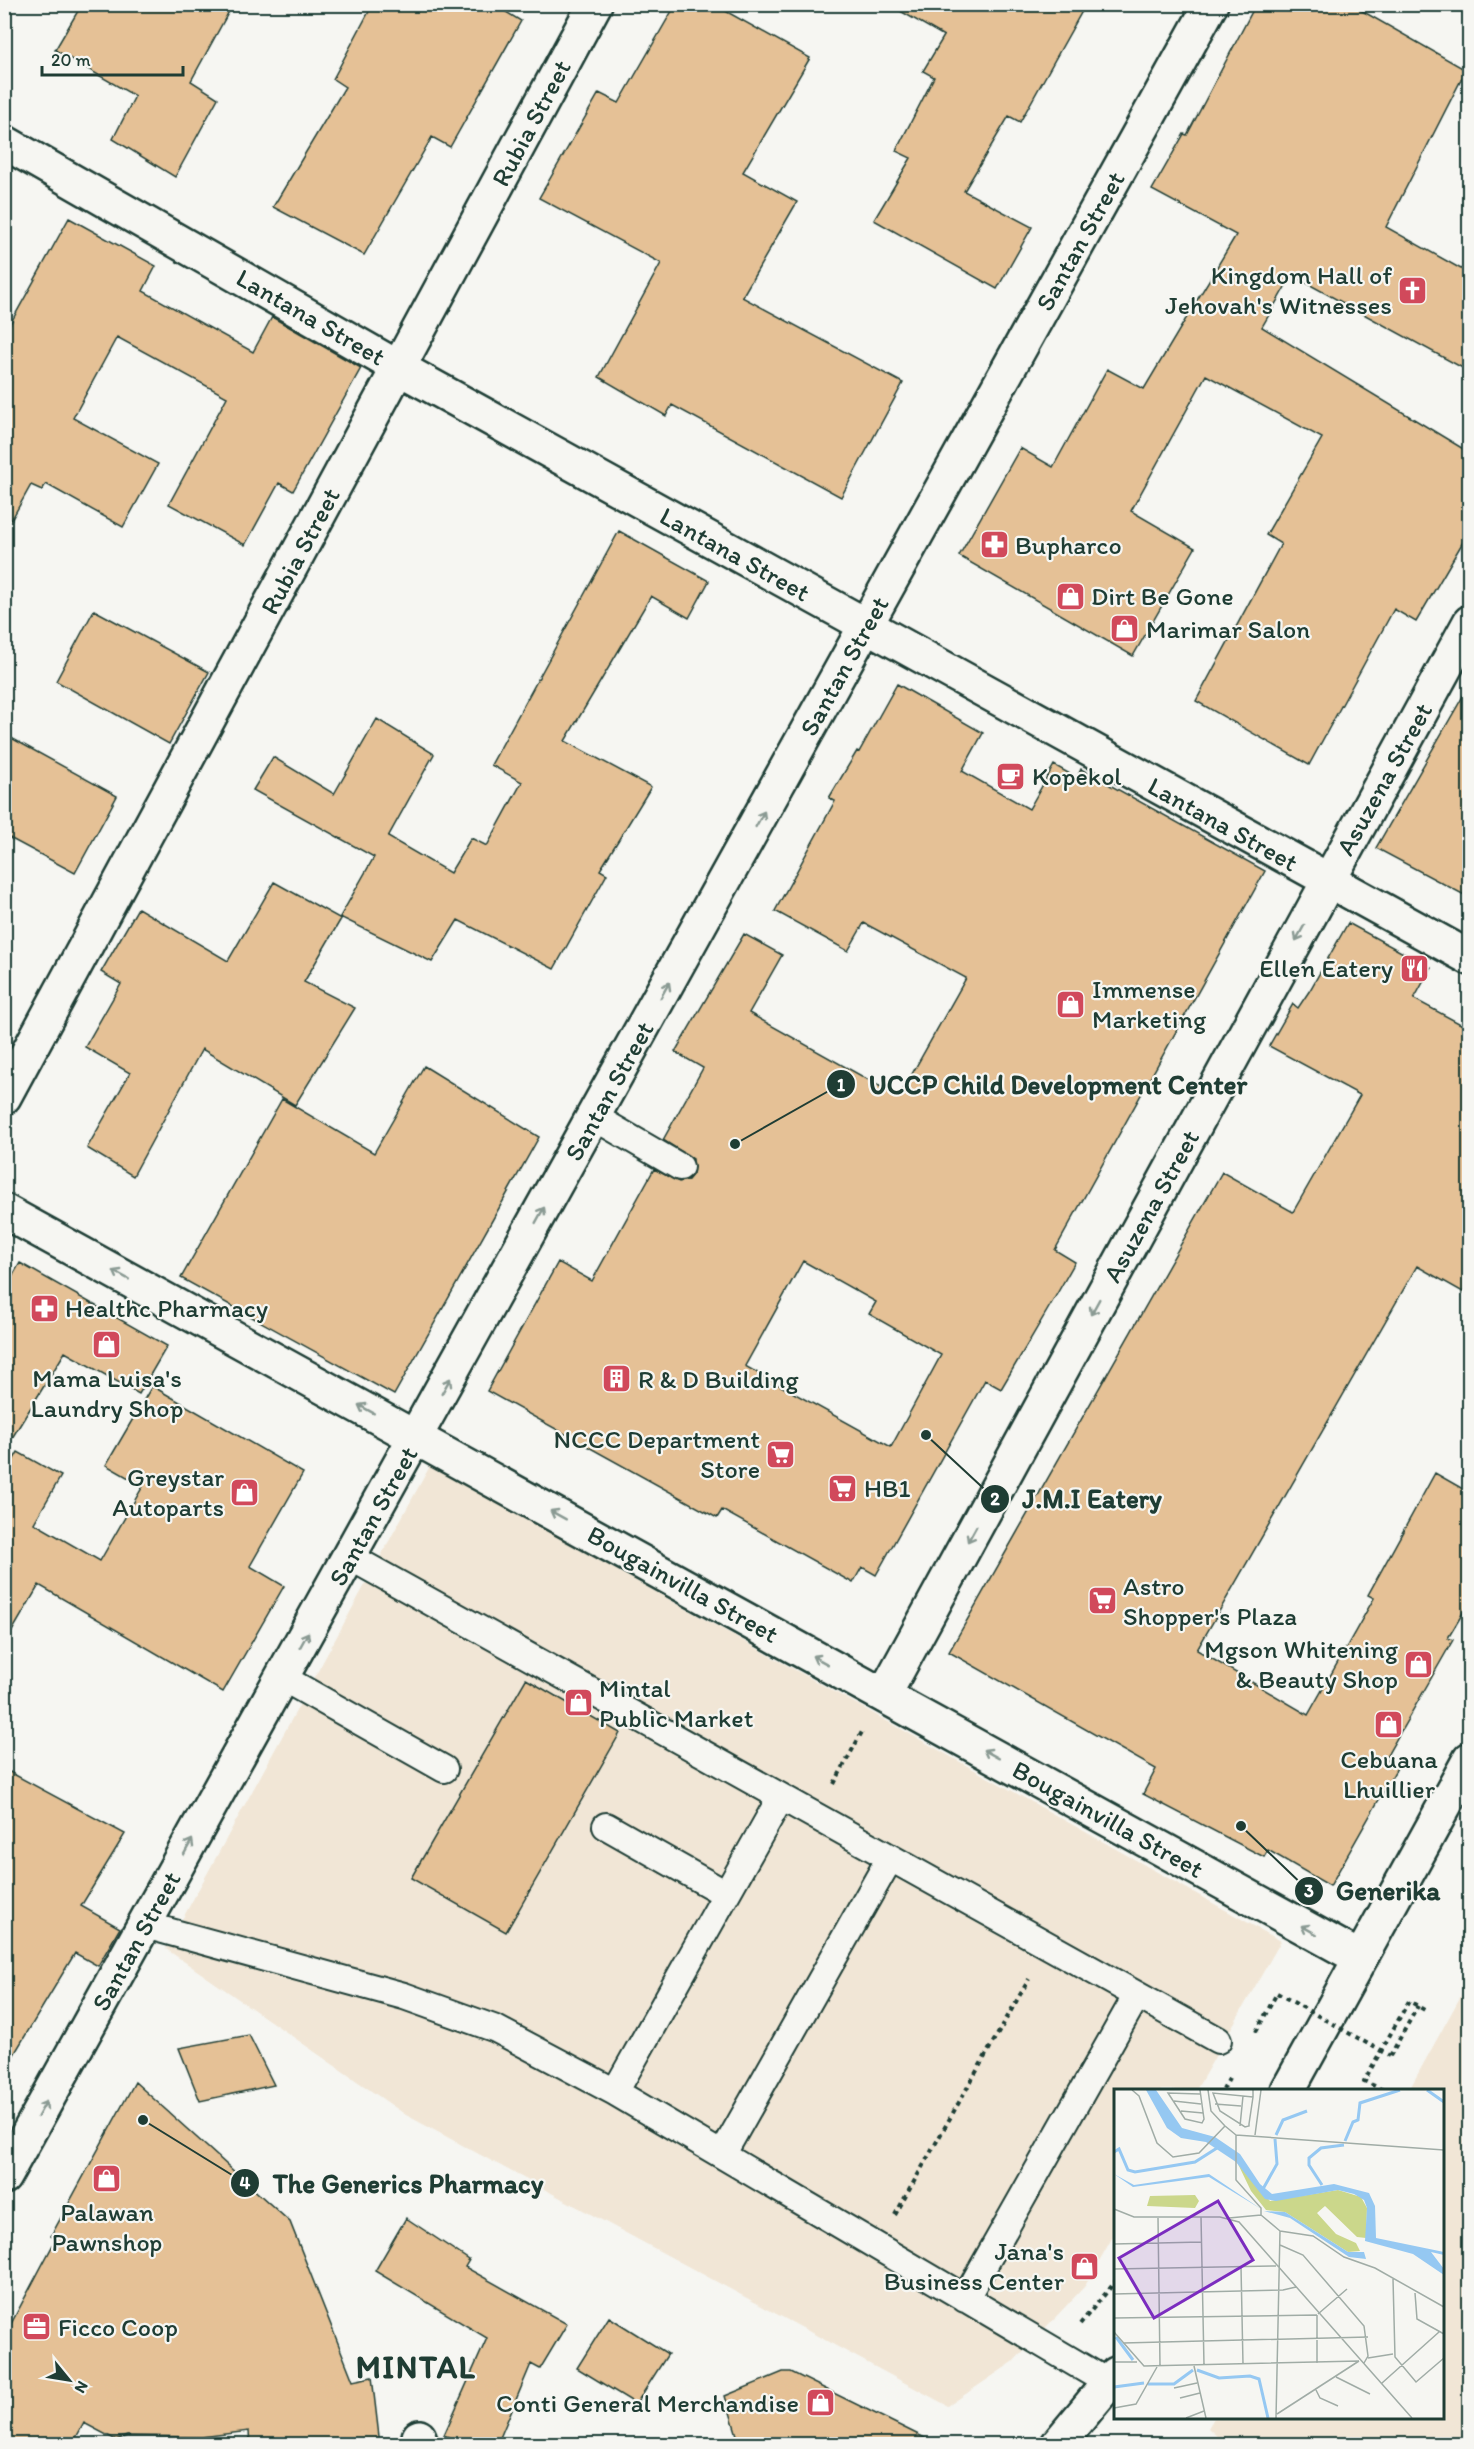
<svg xmlns="http://www.w3.org/2000/svg" width="1474" height="2449" viewBox="0 0 1474 2449" font-family="Itim,sans-serif">
  <style>
    .built { fill: #f1e6d6 }
    .building { fill: #e5c196; stroke: #1f3d34; stroke-width: 1.5; fill-rule: evenodd }
    .lines { fill: none; stroke-linecap: round; stroke-linejoin: round }
    .service-casing { stroke: #1f3d34; stroke-width: 30 }
    .minor-casing { stroke: #1f3d34; stroke-width: 38 }
    .trunk-casing { stroke: #1f3d34; stroke-width: 38 }
    .path { stroke: #1f3d34; stroke-width: 4; stroke-dasharray: 4.5 4.5; stroke-linecap: butt }
    .service { stroke: #f6f6f2; stroke-width: 26 }
    .minor { stroke: #f6f6f2; stroke-width: 33 }
    .trunk { stroke: #f6f6f2; stroke-width: 33 }
    .path-bridge { stroke: #1f3d34; stroke-width: 4; stroke-dasharray: 4.5 4.5; stroke-linecap: butt }
    .oneway { stroke: #8a9a93 }
    .labels { text-anchor: middle; stroke-width: 4.5; stroke-linejoin: round; paint-order: stroke }
    .street-label { font-size: 26px; fill: #1f3d34; stroke: #f6f6f2 }
    .poi-label { font-size: 26px; fill: #1f3d34; stroke: #f6f6f2; text-anchor: start }
    .district-label { font-size: 32px; font-weight: bold; letter-spacing: 1.5px; fill: #1f3d34; stroke: #f6f6f2 }
    .inset-river { fill: none; stroke: #95c8f2; stroke-width: 3 }
    .inset-road { fill: none; stroke: #a0aca6; stroke-width: 1.5 }
    .view { fill: #7b2cbf; fill-opacity: 0.15; stroke: #7b2cbf; stroke-width: 3 }
    .inset-edge { fill: none; stroke: #1f3d34; stroke-width: 3 }
    .leader { fill: none; stroke: #1f3d34; stroke-width: 2 }
    .callout-dot { fill: #1f3d34; stroke: #f6f6f2; stroke-width: 2 }
    .mark-label { font-size: 18px; text-anchor: middle; font-weight: bold; fill: #fff }
    .callout-label { font-size: 27px; text-anchor: middle; font-weight: bold; fill: #1f3d34; stroke: #f6f6f2; stroke-width: 4.5; stroke-linejoin: round; paint-order: stroke }
  </style>
  <rect width="100%" height="100%" fill="#f6f6f2"/>
  <filter id="ink" filterUnits="userSpaceOnUse"><feTurbulence type="fractalNoise" baseFrequency=".0167" numOctaves="2"/><feDisplacementMap in="SourceGraphic" scale="12" xChannelSelector="R" yChannelSelector="G"/><feConvolveMatrix kernelMatrix="1 2 1 2 8 2 1 2 1" color-interpolation-filters="sRGB"/></filter>
  <g filter="url(#ink)">
    <path class="built" d="M430,1466L1281,1941L1196,2090H1116L1115,2233L1085,2286L1013,2362L948,2406L406,2115L166,1949Z
      M1469,1981V2444H1225L1208,2428L1214,2418H1442V2090H1409Z"/>
    <path class="building" d="M82,4H233L191,81L218,98L175,177L113,139L135,96L55,50Z
      M373,4H493L521,21L450,147L432,137L364,255L273,207L345,87L333,79Z
      M676,4H713L810,58L743,172L797,202L742,297L903,383L841,497L672,405L666,416L599,377L661,263L539,198L599,93L619,103Z
      M888,4H1086L1020,122L1009,116L964,191L1032,227L997,289L874,220L911,158L896,151L934,77L923,71L944,36Z
      M1256,4H1350L1466,70L1386,227L1470,274V372L1292,275L1262,327L1470,453V530L1416,622L1394,609L1309,765L1196,701L1281,544L1266,535L1322,438L1206,375L1131,511L1195,548L1133,656L959,556L1020,448L1053,467L1107,369L1144,389L1236,235L1152,190L1184,134L1187,135Z
      M69,218L156,266L143,291L253,352L272,317L361,368L293,491L279,483L245,545L169,504L227,397L117,337L73,418L158,464L123,527L46,484L42,490L31,485L4,533V335Z
      M619,531L709,581L689,618L651,596L565,741L651,787L600,870L607,874L554,969L458,920L432,962L340,917L374,857L253,790L273,757L334,794L377,719L434,754L388,837L450,873L471,838L487,846L522,782L491,765Z
      M94,610L209,672L169,744L56,681Z
      M897,684L983,733L962,771L1029,809L1054,765L1077,778L1081,769L1265,871L1055,1250L1075,1262L1054,1299L1001,1389L985,1380L876,1575L862,1567L853,1583L722,1510L717,1518L487,1391L558,1262L592,1281L654,1169L679,1182L688,1180L693,1174V1159L663,1140L703,1068L675,1052L744,934L782,955L749,1013L899,1097L966,978L864,923L848,951L775,911L835,801L829,798L857,751L859,752ZM803,1261L876,1302L869,1314L941,1355L891,1447L745,1366Z
      M1470,684V898L1376,848Z
      M4,734L117,796L75,873L4,835Z
      M274,882L341,919L304,982L355,1008L295,1105L202,1049L133,1176L87,1148L130,1073L85,1047L121,984L101,972L138,908L228,961Z
      M1348,923L1431,968L1414,999L1470,1029V1296L1417,1266L1197,1650L1308,1715L1374,1598L1368,1595L1435,1473L1470,1493V1601L1448,1638L1453,1640L1385,1759L1398,1766L1330,1886L1268,1850L1264,1857L1143,1794L1156,1769L949,1652L1222,1172L1293,1212L1360,1095L1269,1046L1293,1004L1298,1008L1310,990Z
      M424,1066L539,1137L394,1395L181,1278L282,1099L374,1153Z
      M20,1263L167,1346L139,1394L65,1352L4,1451V1291Z
      M152,1386L303,1473L250,1566L284,1586L223,1692L39,1585L4,1645V1476L18,1452L61,1476L34,1523L100,1561L143,1486L106,1465Z
      M526,1679L620,1733L506,1932L411,1878Z
      M4,1769L125,1834L81,1906L120,1928L98,1966L75,1953L4,2071Z
      M249,2035L274,2085L200,2101L179,2048Z
      M135,2082L290,2222L353,2381L372,2377L380,2445H250L249,2431L201,2437L127,2436L116,2440L84,2423L72,2445H4V2337L56,2239L51,2236Z
      M406,2218L469,2260L465,2267L567,2324L540,2369L531,2364L497,2445H465L444,2435L487,2338L375,2271Z
      M609,2317L668,2354L636,2404L577,2368Z
      M783,2372H791L939,2445H740L725,2396Z"/>
    <g class="lines">
      <defs>
        <path id="service" d="M594,1117L680,1167
          M350,1557L1218,2040
          M283,1678L444,1769
          M606,1826L726,1894
          M145,1925L404,1996L496,2029L615,2092L1109,2383
          M615,2092L781,1797
          M722,2155L890,1858
          M965,2299L1137,1995"/>
        <path id="minor" d="M4,142L399,368L1470,958
          M4,1097L595,4
          M4,1211L1360,1958
          M884,1695L1470,622
          M4,2177L1211,4
          M419,2437L421,2444"/>
        <path id="trunk" d="M1288,2090L1470,1759
          M1058,2444L1116,2374"/>
      </defs>
      <use href="#service" class="service-casing"/>
      <use href="#minor" class="minor-casing"/>
      <use href="#trunk" class="trunk-casing"/>
      <path class="path" d="M834,1784L863,1730
        M1256,2032L1277,1993
        M1390,2056L1418,2006
        M1223,2090L1231,2075
        M1383,2090L1364,2081L1409,2001L1428,2012
        M895,2215L1029,1979
        M1080,2324L1116,2281"/>
      <use href="#service" class="service"/>
      <use href="#minor" class="minor"/>
      <use href="#trunk" class="trunk"/>
      <path class="path-bridge" d="M1277,1993L1390,2056"/>
    </g>
    <defs><path id="oneway-shaft" d="M-6 0H5M1.5-3L5.5 0L1.5 3" fill="none" stroke-width="1.6" stroke-linecap="round" stroke-linejoin="round" transform="scale(1.5)"/></defs>
    <g class="oneway">
      <use href="#oneway-shaft" transform="translate(760 819) rotate(-61)"/>
      <use href="#oneway-shaft" transform="translate(1300 933) rotate(119)"/>
      <use href="#oneway-shaft" transform="translate(665 990) rotate(-61)"/>
      <use href="#oneway-shaft" transform="translate(540 1215) rotate(-61)"/>
      <use href="#oneway-shaft" transform="translate(121 1275) rotate(-151)"/>
      <use href="#oneway-shaft" transform="translate(1095 1307) rotate(119)"/>
      <use href="#oneway-shaft" transform="translate(446 1386) rotate(-61)"/>
      <use href="#oneway-shaft" transform="translate(366 1409) rotate(-151)"/>
      <use href="#oneway-shaft" transform="translate(558 1515) rotate(-151)"/>
      <use href="#oneway-shaft" transform="translate(972 1534) rotate(119)"/>
      <use href="#oneway-shaft" transform="translate(304 1640) rotate(-61)"/>
      <use href="#oneway-shaft" transform="translate(820 1660) rotate(-151)"/>
      <use href="#oneway-shaft" transform="translate(991 1754) rotate(-151)"/>
      <use href="#oneway-shaft" transform="translate(188 1847) rotate(-61)"/>
      <use href="#oneway-shaft" transform="translate(1309 1930) rotate(-151)"/>
      <use href="#oneway-shaft" transform="translate(42 2109) rotate(-61)"/>
    </g>
  </g>
  <defs>
    <symbol id="church-square" viewBox="-11 -11 22 22"><rect x="-9" y="-9" width="18" height="18" rx="4" fill="#d1495b" stroke="#f6f6f2"/><path d="M-1.2-6h2.4v3.5h3.3v2.4h-3.3V6h-2.4V-.1h-3.3v-2.4h3.3Z" fill="#fff"/></symbol>
    <symbol id="pharmacy-square" viewBox="-11 -11 22 22"><rect x="-9" y="-9" width="18" height="18" rx="4" fill="#d1495b" stroke="#f6f6f2"/><path d="M-2-6h4v4h4v4h-4v4h-4v-4h-4v-4h4Z" fill="#fff"/></symbol>
    <symbol id="shop-square" viewBox="-11 -11 22 22"><rect x="-9" y="-9" width="18" height="18" rx="4" fill="#d1495b" stroke="#f6f6f2"/><path d="M-5-2.5h2.3a2.7 3.5 0 0 1 5.4 0H5L5.5 6h-11ZM-1.5-2.5h3a1.5 2.3 0 0 0-3 0Z" fill="#fff"/></symbol>
    <symbol id="cafe-square" viewBox="-11 -11 22 22"><rect x="-9" y="-9" width="18" height="18" rx="4" fill="#d1495b" stroke="#f6f6f2"/><path d="M-5.5-4.5H6V0H3Q3 3.5 0 3.5H-2.5Q-5.5 3.5-5.5 0ZM3-3.2v2h1.7v-2ZM-6 4.5H4V6H-6Z" fill="#fff"/></symbol>
    <symbol id="restaurant-square" viewBox="-11 -11 22 22"><rect x="-9" y="-9" width="18" height="18" rx="4" fill="#d1495b" stroke="#f6f6f2"/><path d="M-5-6h1v4h1v-4h1v4h1v-4h1v5L-1.5 .5V6h-2V.5L-5-1ZM5-6V6H3V1.5H1.5Q1.5-4 5-6Z" fill="#fff"/></symbol>
    <symbol id="building-square" viewBox="-11 -11 22 22"><rect x="-9" y="-9" width="18" height="18" rx="4" fill="#d1495b" stroke="#f6f6f2"/><path d="M-4-6H4V6H1V3H-1V6H-4ZM-2.5-4.3h1.7v1.8h-1.7ZM.8-4.3h1.7v1.8H.8ZM-2.5-1h1.7V.8h-1.7ZM.8-1h1.7V.8H.8Z" fill="#fff"/></symbol>
    <symbol id="supermarket-square" viewBox="-11 -11 22 22"><rect x="-9" y="-9" width="18" height="18" rx="4" fill="#d1495b" stroke="#f6f6f2"/><path d="M-6-5.5h2.5l.6 2H6L4.5 2H-2.5L-4.4-4H-6ZM-1.5 3.2a1.3 1.3 0 1 0 .1 0ZM3 3.2a1.3 1.3 0 1 0 .1 0Z" fill="#fff"/></symbol>
    <symbol id="office-square" viewBox="-11 -11 22 22"><rect x="-9" y="-9" width="18" height="18" rx="4" fill="#d1495b" stroke="#f6f6f2"/><path d="M-6-3h4V-5.5h4V-3h4V5H-6ZM-1-4.5V-3h2v-1.5ZM-6 0V1H6V0Z" fill="#fff"/></symbol>
  </defs>
  <g fill-rule="evenodd">
    <use href="#church-square" x="1396" y="274" width="33" height="33"/>
    <use href="#pharmacy-square" x="978" y="528" width="33" height="33"/>
    <use href="#shop-square" x="1054" y="580" width="33" height="33"/>
    <use href="#shop-square" x="1108" y="612" width="33" height="33"/>
    <use href="#cafe-square" x="994" y="760" width="33" height="33"/>
    <use href="#restaurant-square" x="1398" y="952" width="33" height="33"/>
    <use href="#shop-square" x="1054" y="988" width="33" height="33"/>
    <use href="#pharmacy-square" x="28" y="1292" width="33" height="33"/>
    <use href="#shop-square" x="90" y="1328" width="33" height="33"/>
    <use href="#building-square" x="600" y="1362" width="33" height="33"/>
    <use href="#supermarket-square" x="764" y="1438" width="33" height="33"/>
    <use href="#supermarket-square" x="826" y="1472" width="33" height="33"/>
    <use href="#shop-square" x="228" y="1476" width="33" height="33"/>
    <use href="#supermarket-square" x="1086" y="1584" width="33" height="33"/>
    <use href="#shop-square" x="1402" y="1648" width="33" height="33"/>
    <use href="#shop-square" x="562" y="1686" width="33" height="33"/>
    <use href="#shop-square" x="1372" y="1708" width="33" height="33"/>
    <use href="#shop-square" x="90" y="2162" width="33" height="33"/>
    <use href="#shop-square" x="1068" y="2250" width="33" height="33"/>
    <use href="#office-square" x="20" y="2310" width="33" height="33"/>
    <use href="#shop-square" x="804" y="2386" width="33" height="33"/>
  </g>
  <g class="labels">
    <g class="street-label">
      <text transform="translate(531 123) rotate(-62)" y="9">Rubia Street</text>
      <text transform="translate(1080 241) rotate(-61)" y="9">Santan Street</text>
      <text transform="translate(311 317) rotate(30)" y="9">Lantana Street</text>
      <text transform="translate(300 551) rotate(-62)" y="9">Rubia Street</text>
      <text transform="translate(735 554) rotate(29)" y="9">Lantana Street</text>
      <text transform="translate(844 666) rotate(-61)" y="9">Santan Street</text>
      <text transform="translate(1384 779) rotate(-61)" y="9">Asuzena Street</text>
      <text transform="translate(1223 824) rotate(29)" y="9">Lantana Street</text>
      <text transform="translate(609 1091) rotate(-61)" y="9">Santan Street</text>
      <text transform="translate(1151 1206) rotate(-61)" y="9">Asuzena Street</text>
      <text transform="translate(373 1516) rotate(-61)" y="9">Santan Street</text>
      <text transform="translate(683 1584) rotate(29)" y="9">Bougainvilla Street</text>
      <text transform="translate(1108 1819) rotate(29)" y="9">Bougainvilla Street</text>
      <text transform="translate(136 1941) rotate(-61)" y="9">Santan Street</text>
    </g>
    <g class="poi-label">
      <text x="1392" y="284" text-anchor="end">Kingdom Hall of<tspan x="1392" dy="30">Jehovah's Witnesses</tspan></text>
      <text x="1015" y="554">Bupharco</text>
      <text x="1091" y="605">Dirt Be Gone</text>
      <text x="1146" y="638">Marimar Salon</text>
      <text x="1032" y="785">Kopekol</text>
      <text x="1393" y="977" text-anchor="end">Ellen Eatery</text>
      <text x="1092" y="998">Immense<tspan x="1092" dy="30">Marketing</tspan></text>
      <text x="65" y="1317">Healthc Pharmacy</text>
      <text x="107" y="1387" text-anchor="middle">Mama Luisa's<tspan x="107" dy="30">Laundry Shop</tspan></text>
      <text x="638" y="1388">R &amp; D Building</text>
      <text x="760" y="1448" text-anchor="end">NCCC Department<tspan x="760" dy="30">Store</tspan></text>
      <text x="224" y="1486" text-anchor="end">Greystar<tspan x="224" dy="30">Autoparts</tspan></text>
      <text x="864" y="1497">HB1</text>
      <text x="1123" y="1595">Astro<tspan x="1123" dy="30">Shopper's Plaza</tspan></text>
      <text x="1398" y="1658" text-anchor="end">Mgson Whitening<tspan x="1398" dy="30">&amp; Beauty Shop</tspan></text>
      <text x="599" y="1697">Mintal<tspan x="599" dy="30">Public Market</tspan></text>
      <text x="1389" y="1768" text-anchor="middle">Cebuana<tspan x="1389" dy="30">Lhuillier</tspan></text>
      <text x="107" y="2221" text-anchor="middle">Palawan<tspan x="107" dy="30">Pawnshop</tspan></text>
      <text x="1064" y="2260" text-anchor="end">Jana's<tspan x="1064" dy="30">Business Center</tspan></text>
      <text x="58" y="2336">Ficco Coop</text>
      <text x="799" y="2412" text-anchor="end">Conti General Merchandise</text>
    </g>
    <g class="district-label">
      <text x="416" y="2378">MINTAL</text>
    </g>
  </g>
  <g transform="translate(1114 2089)">
    <rect width="330" height="330" fill="#f6f6f2"/>
    <path d="M124,75L156,112L224,101L247,108L253,119L252,149L243,148L211,117L203,124L222,145L242,154L246,162L234,163L171,123L152,121L137,102ZM81,106L85,112L81,119L33,117L36,107Z" fill="#cbd78b"/>
    <path d="M32,1H42L68,39L101,48L126,65L146,95L158,105L220,95L255,104L261,117L262,149L330,163V166L317,163L330,180V186L299,165L251,152L253,119L250,111L240,105L224,101L162,112L151,110L122,73L92,53L67,49L53,39ZM0,85L20,96L95,85L147,120L95,88L19,98ZM150,122L171,123L234,163H250L252,170L235,168L176,129Z" fill="#95c8f2"/>
    <path class="inset-river" d="M313,1L330,13M162,46L169,31L193,22M231,52L239,33L244,31L246,14L286,1M0,63L5,60L14,81L21,83L81,73L103,59M208,96L195,76V69L207,59L230,56M149,100L163,75L161,50M2,248L19,271M83,281L105,289L136,287L145,290L154,329M34,295H60L79,281M0,298L30,294"/>
    <path class="inset-road" d="M18,1L25,7L43,54L59,68L85,64L111,37L122,46M86,1L90,30L88,34L71,30L54,4L86,5M94,1L97,22L111,37M139,8L99,4L106,22L131,38L135,37V35L139,8V1M60,12L87,15M101,15L127,17M67,22L89,24M126,37L129,7M122,46V91L147,119V126L166,142L162,329M122,46L330,61M141,46L147,1M0,120L20,128H106L125,133L298,329M87,128L90,276M44,129L46,277M115,129L147,126M166,142L199,147L230,168L261,179L330,218M0,155L88,153M166,156L189,166L250,237L254,267L250,274M127,178L129,275M0,180L162,177M279,190L281,268L302,293L330,269M301,204L303,230L330,245M0,205L169,201L182,198M204,225L233,200M0,229L203,226M0,243L30,277L245,272M9,254L254,248M254,269L279,265M0,273H23M203,274V226M80,277L92,329M222,288L256,305M268,294L325,243M60,299L83,294M202,301L206,309L224,317M66,309L86,304M0,319L22,315L43,278M163,325L245,272M72,329L90,322"/>
    <path class="view" d="M104,112L139,171L40,229L5,169Z"/>
    <rect width="330" height="330" class="inset-edge"/>
  </g>
  <path class="leader" d="M735 1144L841 1084M926 1435L995 1499M1241 1826L1309 1891M143 2120L245 2183"/>
  <g class="callout-dot">
    <circle cx="735" cy="1144" r="6"/>
    <circle cx="926" cy="1435" r="6"/>
    <circle cx="1241" cy="1826" r="6"/>
    <circle cx="143" cy="2120" r="6"/>
    <circle cx="841" cy="1084" r="15"/>
    <circle cx="995" cy="1499" r="15"/>
    <circle cx="1309" cy="1891" r="15"/>
    <circle cx="245" cy="2183" r="15"/>
  </g>
  <g class="mark-label">
    <text x="841" y="1091">1</text>
    <text x="995" y="1505">2</text>
    <text x="1309" y="1897">3</text>
    <text x="245" y="2189">4</text>
  </g>
  <g class="callout-label">
    <text x="1058" y="1094">UCCP Child Development Center</text>
    <text x="1092" y="1508">J.M.I Eatery</text>
    <text x="1388" y="1900">Generika</text>
    <text x="408" y="2193">The Generics Pharmacy</text>
  </g>
  <rect width="1474" height="2449" fill="none" stroke="#f6f6f2" stroke-width="24"/>
  <rect x="12" y="12" width="1450" height="2425" fill="none" stroke="#1f3d34" stroke-width="2" filter="url(#ink)"/>
  <g transform="translate(69 2380) rotate(120)" stroke="#f6f6f2" stroke-width="4.5" paint-order="stroke">
  <path d="M0-4.5L10 22L0 15L-10 22Z" fill="#1f3d34"/>
  <text y="-9" font-size="16" font-weight="bold" text-anchor="middle" fill="#1f3d34">N</text>
  </g>
  <path d="M42 66v9h141v-9" fill="none" stroke="#1f3d34" stroke-width="3"/>
  <text x="51" y="66" font-size="18" fill="#1f3d34" stroke="#f6f6f2" stroke-width="4.5" paint-order="stroke">20 m</text>
</svg>
